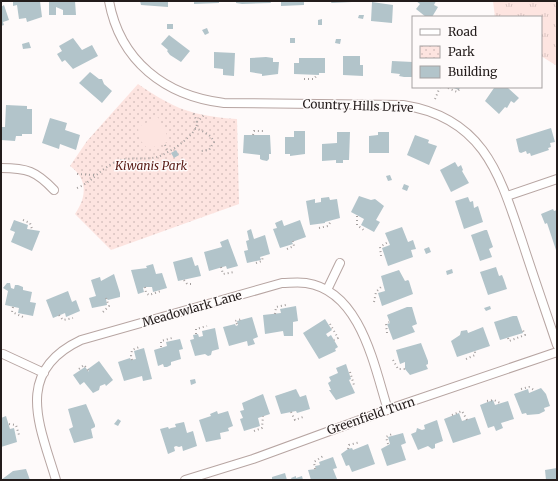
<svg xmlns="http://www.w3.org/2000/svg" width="558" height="481" viewBox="0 0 558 481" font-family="Merriweather,serif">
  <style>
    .grass { fill: url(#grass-tufts) }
    .park { fill: url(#park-dots) }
    .pitch { fill: #fde4e0 }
    .building { fill: #b2c4ca }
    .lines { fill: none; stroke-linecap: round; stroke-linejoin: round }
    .minor-casing { stroke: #b7a5a2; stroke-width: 10 }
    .path { stroke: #a49f9e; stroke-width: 2; stroke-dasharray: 1 3; stroke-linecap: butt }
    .minor { stroke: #fff; stroke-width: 8 }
    .labels { text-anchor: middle; stroke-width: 3; stroke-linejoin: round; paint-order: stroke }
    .street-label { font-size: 12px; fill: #231c1b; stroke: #fefafa }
    .park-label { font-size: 12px; font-style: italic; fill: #591b16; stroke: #fefafa }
  </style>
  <defs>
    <pattern id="grass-tufts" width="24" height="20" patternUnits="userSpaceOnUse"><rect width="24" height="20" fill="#fde4e0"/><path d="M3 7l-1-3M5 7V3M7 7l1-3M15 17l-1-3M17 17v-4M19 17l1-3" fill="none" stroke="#d9c3c0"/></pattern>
    <pattern id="park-dots" width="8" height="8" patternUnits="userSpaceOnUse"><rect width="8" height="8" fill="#fde4e0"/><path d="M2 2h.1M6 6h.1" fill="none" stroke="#d9c3c0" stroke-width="1.8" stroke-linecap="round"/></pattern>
  </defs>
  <rect width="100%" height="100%" fill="#fefafa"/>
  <path class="grass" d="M493,1H557V66L541,56V17H495Z"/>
  <path class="park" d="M138,84C174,109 193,116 237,119L239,204L111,250L75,214C87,197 88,179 70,166L87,141Z"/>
  <path class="pitch" d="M158,117L170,141L148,149L139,139L138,127Z"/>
  <path class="building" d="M13,1H40L42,17L27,22L26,18L19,19L17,5L13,6Z
    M49,1H75L76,15H63V10L56,7V15H49Z
    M140,1H168V7L141,5Z
    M194,1H219V3L194,4Z
    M236,1H270L271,3L242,4L236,3Z
    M281,1H304V5L281,6Z
    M332,1H352V2L331,3Z
    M416,1H436L434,5L438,7L432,17H426L416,9L420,4Z
    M372,2L393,5L392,23L371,21Z
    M4,5L9,20L3,22L4,25L1,26V7Z
    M359,15H364L363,19L358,18Z
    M322,19V25H318V20Z
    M167,24H173V29H167Z
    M207,28L209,33L205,35L202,30Z
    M169,35L190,51L181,62L170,55L167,51L168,50L161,44Z
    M73,38L82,50L92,45L98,56L73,69L65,60L62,62L57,54L62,51L59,46Z
    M290,38H295V43H290Z
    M336,39H341L340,44L335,43Z
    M29,42L31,48L23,49L22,44Z
    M214,52L235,53L234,76L223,75V69L214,68Z
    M343,56H360V65H363V76L343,75Z
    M266,57L273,58V62H279L278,74L262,76V74L250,72V58Z
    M299,58H325V73H319V75L294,74V63H299Z
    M392,61L413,62V77H404L399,76L400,74L391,73Z
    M90,72L99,79H102L104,84L112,91L102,103L79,83Z
    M451,87H460L459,90Z
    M497,87H507L519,98L514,103L511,101L507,108L505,107L499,114L485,101L494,88Z
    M6,105L27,106V109H32V134H22V136H16L15,141L1,140V127H5Z
    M50,118L67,123L65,130L80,135L76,150L60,144L59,149L42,143Z
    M551,128L555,142L550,143L551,147L548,148L549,150L531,156L530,153L527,154L526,151L521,153L519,152L516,139Z
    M294,131H305V154L290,156V154H285V137H294Z
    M337,132H350L349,160H343V163H336V160L322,161V144L337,143Z
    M378,132H389V153H369V136L378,135Z
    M244,135H270L271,154H269V159L267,161L262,160L260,159V155L243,153Z
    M415,135L429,140L428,143L437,146L429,165L407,155Z
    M176,150L179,155L174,158L171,153Z
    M455,162L458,167L461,165L463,170L462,171L469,183L451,192L440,170Z
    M390,175L392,180L388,181L386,176Z
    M404,184L409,186L407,191L402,189Z
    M359,196L371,200L375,199L384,206L376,220L380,222L374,232L361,225L364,219L351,212Z
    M329,197L330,200L337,199L340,218L325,222V223L310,225L306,201L315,199V203L321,202V198Z
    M468,197L470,202L473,201L474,208L478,206L483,222L464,229L455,201Z
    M553,209L554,211L557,210V253L547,223L545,224L541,214Z
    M14,220L28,225L27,229L40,231L32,251L11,242L15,232L10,230Z
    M282,220L284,226L300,220L306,237L292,242L293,244L280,248L273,229L277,228L275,223Z
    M402,227L408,242L413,240L416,249L411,250L413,257L388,266L382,248L390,245L385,233Z
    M251,229L254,239L265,235L270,254L260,257L261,260L247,263L244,251L248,250L246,241L249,240L247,231Z
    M485,230H487L493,247L489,249L492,257L480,261L471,235Z
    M228,239L238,266L227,269L226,266L209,271L204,252L222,247L220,242Z
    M429,247L431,252L426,254L424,249Z
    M192,257L195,266L198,265L201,276L178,281L173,262Z
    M153,264L156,274L162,273L167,288L153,292L152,287H145L143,288L144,292L138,294L131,270L147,268L146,266Z
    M496,267L499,276L502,275L504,280L507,289L488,295L480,272Z
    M452,269L453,273L447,275L446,271Z
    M399,270L405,281L408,280L409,281L413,294L382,306L378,293L385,291L381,276Z
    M114,274L120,293V297L108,300L106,298L107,305L92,308L89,298L96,296L91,280L100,277L101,281Z
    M7,283H10L11,288L14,289L15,285H18L23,287V290L32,292L30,302L36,303L33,316L18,313L19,308L5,305L8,291L3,288Z
    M68,291L72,302L76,300L80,311L66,317L65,313L53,318L46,300Z
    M296,306L298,321L293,322V336H284L283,331L265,334L263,315L281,313L280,309Z
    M490,306L491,309L486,311L484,308Z
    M407,307H412L417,324L412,326L415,332L393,340L387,324L390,323L387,315Z
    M513,316H517L523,333L500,340L494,322Z
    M252,317L258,337L253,339L255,344L248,346L247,341L229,346L223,327L235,324L236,326L238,325L237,321Z
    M325,319L332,330L326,334L328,337L331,335L338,347L335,349L336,351L319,359L303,333Z
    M483,327L490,346L457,357L451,341L460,335L461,331L467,330L468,333Z
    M215,328L219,349L212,351L211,355L208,356L205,354L195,356L190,340L194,339L193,335L198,334L199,337L203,336L202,331Z
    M180,339L183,349L179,350L181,359L171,362V365L167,367H164L163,364L158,366L154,350L167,346L166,342Z
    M421,343L428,361V364L426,365L428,369L410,375L405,369V362L400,364L396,350Z
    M144,348L152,379L143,381L142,376L124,381L118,362L130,358L131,360L136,359L134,351Z
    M99,361L113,380L106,386L105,384L100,386L99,390L93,393L84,382L80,385L73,375L85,367L89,372L88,369Z
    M346,364L351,379L349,380L355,393L336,400L329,390H331L328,383L331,381L329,377L338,373L336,368Z
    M195,379L196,383L191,385L190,380Z
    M541,388L546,394L550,406L544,408L545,411L539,414L527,415L526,413L522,414L514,394L528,389L529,393Z
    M296,389L300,397L306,395L310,409L297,413L296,411L281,414L275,396Z
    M263,394L270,414L258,418L260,426L244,431L240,419L243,418L240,411L244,410L242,403Z
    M493,400L495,405L508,401L514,419L501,423L503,428L496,431L494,426L488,428L480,405Z
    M86,404L95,425V427L91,429L93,438L74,443L69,429L73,427L68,409Z
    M217,411L218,414L228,411L233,426L228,428L229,431L220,433L221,439L206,442L199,420L211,416L210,414Z
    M459,413L462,421L475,417L481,434L453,443L444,419Z
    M6,416L10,429L14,428L17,442L1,447V418Z
    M118,419L121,421L118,426L114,424Z
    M437,420L443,441L435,444V448L432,449L428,446L418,450L411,434L416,432L417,428L422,430L425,429L424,425Z
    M184,422L187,433L193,431L197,446L183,451L182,446L179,447L176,446L174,447L175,451L168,454L160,429L168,427L169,429L171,428L176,427L175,424Z
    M403,433L406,443L401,445L406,460L387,466L381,449L390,444L388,437Z
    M368,444L375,464L352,472L349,465L346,466L341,454L348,449L352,448L353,450Z
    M333,457L337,468L333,469L337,479L311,480L308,470L316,469L315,466L320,465L319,462Z
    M557,468V480H546L545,470Z
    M26,469L30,480H1L13,471Z
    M285,473L287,480H272V477Z
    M296,476V478L302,476L303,480H292L291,478Z"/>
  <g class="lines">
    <defs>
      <path id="minor" d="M109,1C120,61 165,96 224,103L403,105C485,118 500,176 523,244C534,278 546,312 557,345
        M1,168C27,168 36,171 54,190
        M507,196L557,179
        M327,290L340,263
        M3,354L44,373
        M56,480C40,426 13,372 81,340L282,283C289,283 298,282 306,283C361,291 374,366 388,410
        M185,480L253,459L398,406L557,352"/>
    </defs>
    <use href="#minor" class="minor-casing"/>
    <path class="path" d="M304,79H314L317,75
      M448,88L457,92L461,87
      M435,99L440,87
      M197,122L205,114
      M195,128C202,131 211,134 214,142L209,150L201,151
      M253,135L254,131H265
      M165,145L168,152
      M77,174L94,175
      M77,188C93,182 101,167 120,160C132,157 145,160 157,157C168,154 197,135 197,123C196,119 194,114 192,111
      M357,216V225L365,231
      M23,220L30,223L32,229
      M319,228L328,226L331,221
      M287,249L294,246L293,241
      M381,256L380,247L388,242
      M256,263L262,261L263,256
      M221,267L223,274L234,272
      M184,280L187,284H193
      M145,287L146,293L149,295L161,291
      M374,302L376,292L383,285
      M13,307L12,312L23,317
      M103,312L109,306L106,298
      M275,314L276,307L286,305
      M59,315L63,320L73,318
      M237,324L235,321L242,319
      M330,324L338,338L334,340
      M387,333L386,324L389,322
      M196,334V329L207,326
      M508,338L509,341L525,335L522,328
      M161,347V341L172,338
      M466,359L475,355V350
      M132,360L131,356L132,350L139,347
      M393,360L398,369H405
      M79,369L84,365L89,371
      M350,372L354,385L352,386
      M521,389L529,387L534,390
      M487,401L494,400L500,403
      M291,412L295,420L303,417
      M452,415L462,411L467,420
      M9,424L16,425L19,435
      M254,431L262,428L263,416
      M388,444L386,437L392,434
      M348,449L349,445L360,442
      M315,469L314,462L323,456"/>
    <use href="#minor" class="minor"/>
  </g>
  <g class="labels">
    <g class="street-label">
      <text transform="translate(358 106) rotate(2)" y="4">Country Hills Drive</text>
      <text transform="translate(192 309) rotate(-16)" y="4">Meadowlark Lane</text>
      <text transform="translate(371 416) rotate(-19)" y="4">Greenfield Turn</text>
    </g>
    <g class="park-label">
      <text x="151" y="170">Kiwanis Park</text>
    </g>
  </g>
  <rect width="558" height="481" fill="none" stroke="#231c1b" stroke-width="4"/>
  <rect x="412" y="16" width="130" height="72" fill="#fefafa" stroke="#a6a1a1"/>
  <rect x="420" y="29" width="20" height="6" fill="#ffffff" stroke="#a6a1a1"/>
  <text x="448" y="36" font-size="12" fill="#231c1b">Road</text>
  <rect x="420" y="46" width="20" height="12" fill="url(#park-dots)" stroke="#a6a1a1"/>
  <text x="448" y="56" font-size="12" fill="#231c1b">Park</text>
  <rect x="420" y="66" width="20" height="12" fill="#b2c4ca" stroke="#a6a1a1"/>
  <text x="448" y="76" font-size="12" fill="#231c1b">Building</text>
</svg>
